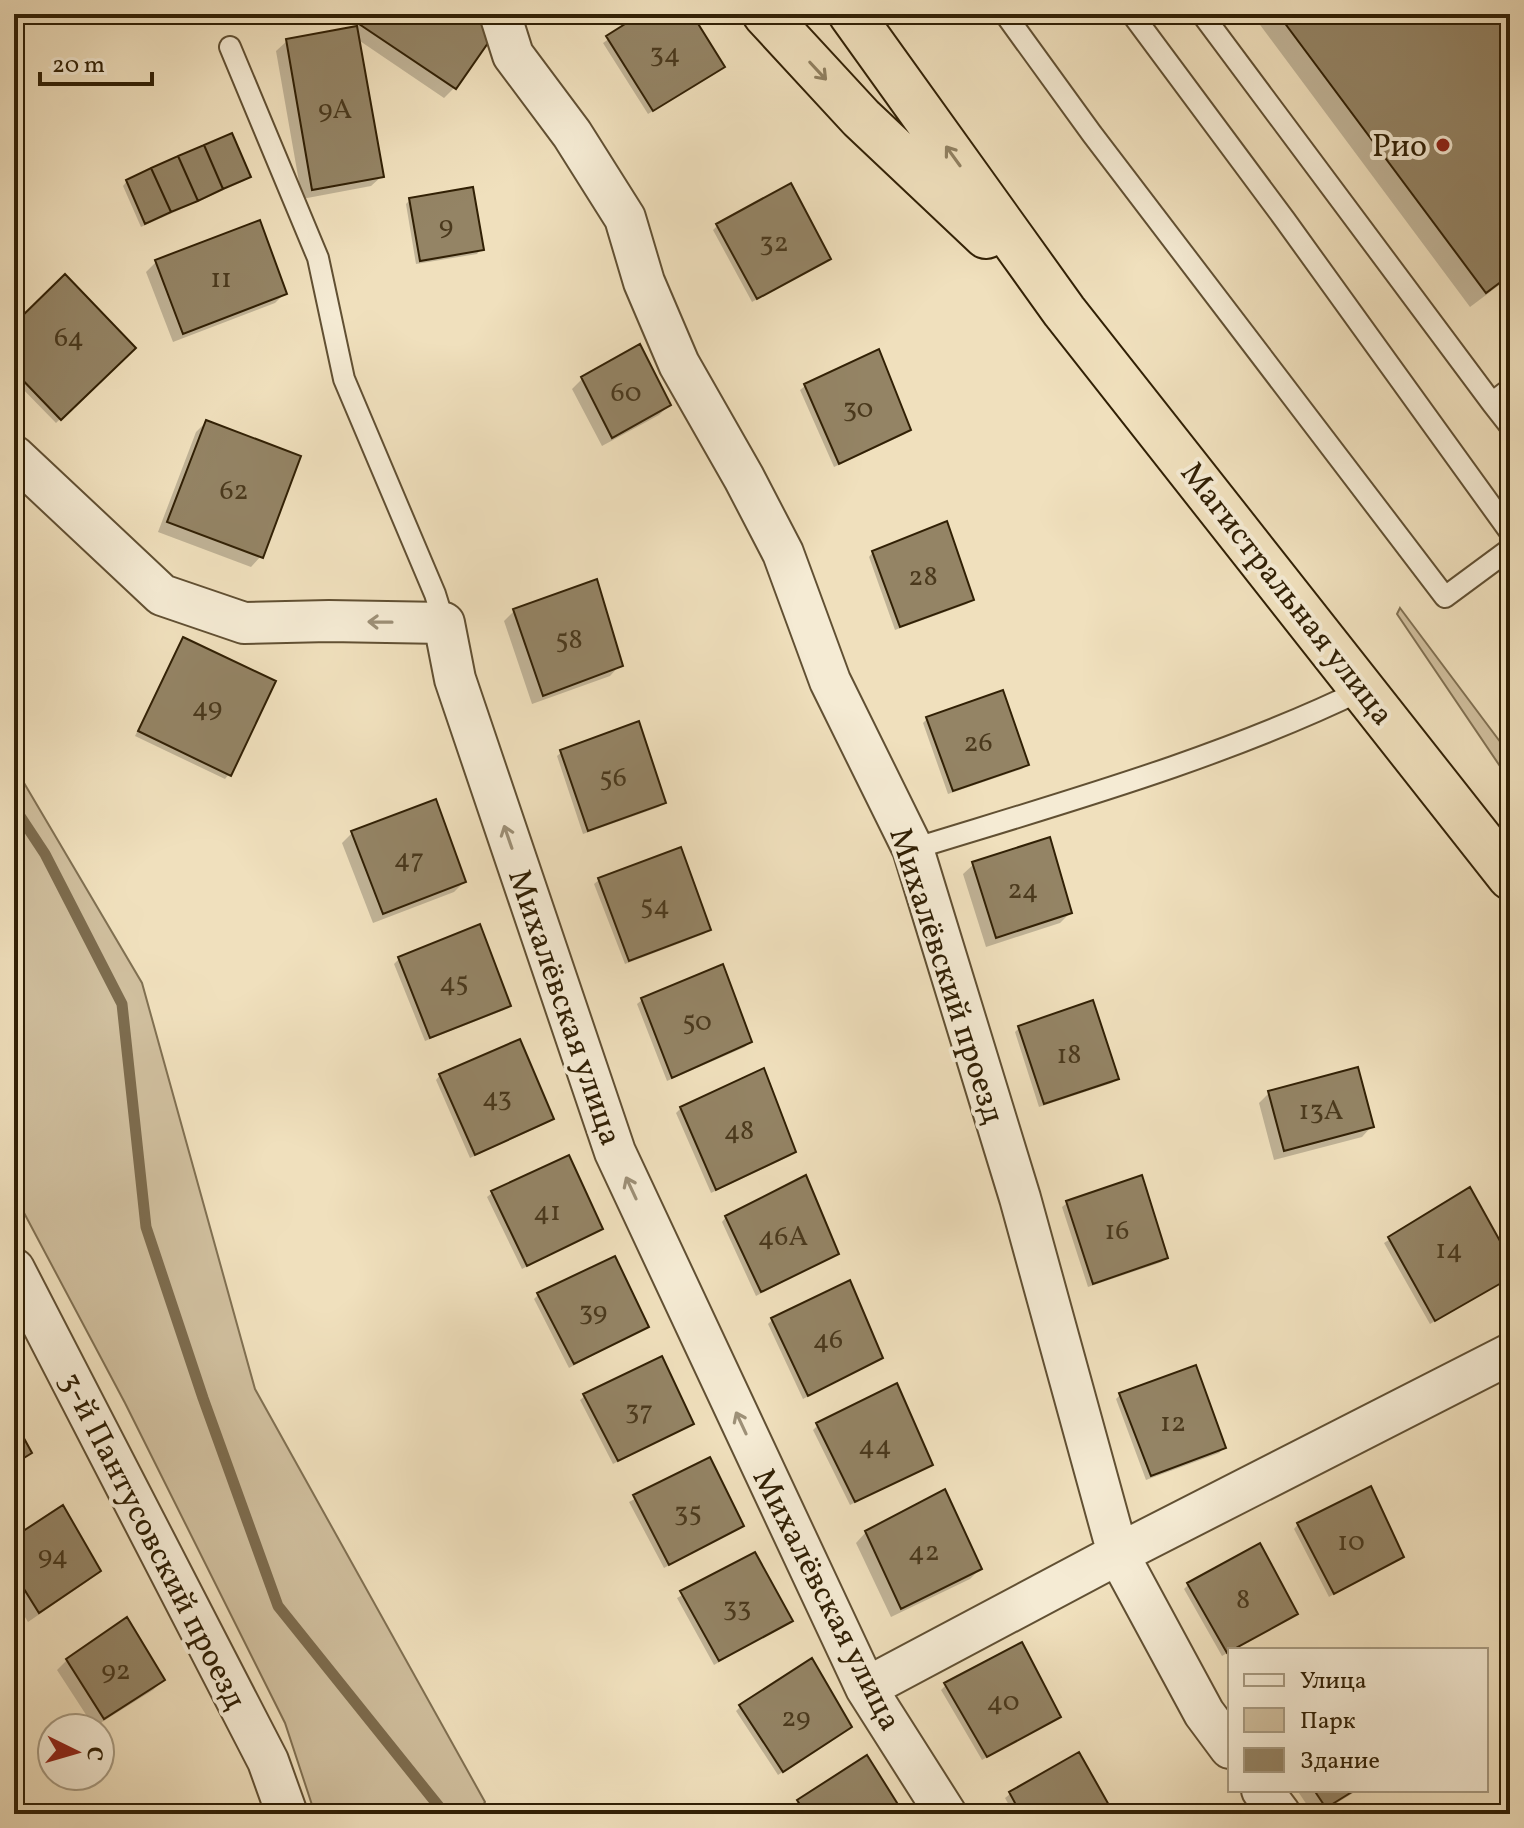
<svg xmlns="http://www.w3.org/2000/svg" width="1524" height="1828" viewBox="0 0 1524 1828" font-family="Vollkorn,serif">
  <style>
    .green { fill: #d0bf9e; stroke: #807052; stroke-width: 2 }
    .shadow { fill: #0003 }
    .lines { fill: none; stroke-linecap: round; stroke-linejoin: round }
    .stream { stroke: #7d6c4e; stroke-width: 11 }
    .building { fill: #948465; stroke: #312005; stroke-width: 2 }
    .service-casing { stroke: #615033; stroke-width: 24 }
    .minor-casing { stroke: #615033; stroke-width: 44 }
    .trunk-casing { stroke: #312005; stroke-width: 48 }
    .service { stroke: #f5ebd4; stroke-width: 20 }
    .minor { stroke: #f5ebd4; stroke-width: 40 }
    .trunk { stroke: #f0e0bd; stroke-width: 44 }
    .oneway { stroke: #908061 }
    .oneway2 { stroke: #9d9077 }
    .poi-dot { fill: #8f2418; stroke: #f5ebd4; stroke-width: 3 }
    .labels { text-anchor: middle; stroke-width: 8; stroke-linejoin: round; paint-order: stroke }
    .number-label { font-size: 28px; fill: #4a391d }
    .poi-label { font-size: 32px; fill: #312005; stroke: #f5ebd4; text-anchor: end }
    .street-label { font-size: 32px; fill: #312005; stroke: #f5ebd4 }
  </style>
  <rect width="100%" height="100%" fill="#f0e0bd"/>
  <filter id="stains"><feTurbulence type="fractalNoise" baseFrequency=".0025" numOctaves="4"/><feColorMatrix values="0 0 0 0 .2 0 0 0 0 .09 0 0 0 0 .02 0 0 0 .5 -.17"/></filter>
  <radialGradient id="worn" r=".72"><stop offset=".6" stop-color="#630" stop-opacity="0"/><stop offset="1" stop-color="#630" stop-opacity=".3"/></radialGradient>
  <path class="green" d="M1400,608L1510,755V777L1508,778L1397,614Z
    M14,766L142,983L255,1389L485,1802L476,1814H315L285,1723L125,1403L14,1194Z"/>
  <path class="shadow" d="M178,14H194L189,18Z
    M364,14H469L494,31L454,88L444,98L357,39L382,176L371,186L302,199L276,51L287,41L354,29Z
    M645,14H689L718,71L648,114L603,43Z
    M1252,14H1510V277L1470,307Z
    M248,177L244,181L141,227L123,186L127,181Z
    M410,200L481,249L477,254L416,264L406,204Z
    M718,225L829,259L752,302L713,230Z
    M156,262L285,293L275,303L173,342L146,272Z
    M14,326L133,348L56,423L14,380Z
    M582,379L669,405L659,415L602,446L572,389Z
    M805,386L909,429L905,434L834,467L800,390Z
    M206,422L261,556L251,567L158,532L196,432Z
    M873,552L972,599L967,604L895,630L869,557Z
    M514,611L620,665L610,676L532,704L504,621Z
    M183,639L229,774L225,779L135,736L179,644Z
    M927,719L1027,764L1022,769L948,794L923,723Z
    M562,752L663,802L659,807L583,834L557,756Z
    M352,833L464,882L454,892L373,923L342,843Z
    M974,864L1070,913L1060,923L986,947L963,874Z
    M599,880L709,929L704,934L625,964L594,884Z
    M399,959L508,1005L504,1010L425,1041L394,964Z
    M722,967L750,1042L745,1047L667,1081L637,1004L642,1000Z
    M1019,1028L1117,1079L1112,1083L1039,1107L1015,1032Z
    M440,1075L551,1118L547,1123L470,1158L436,1080Z
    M1269,1093L1372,1126L1362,1137L1274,1160L1259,1103Z
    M681,1108L794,1151L790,1156L711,1193L676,1113Z
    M568,1158L600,1229L522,1269L487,1197L492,1193Z
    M1469,1190L1510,1264V1278L1430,1324L1384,1243Z
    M1067,1203L1166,1257L1162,1262L1088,1287L1062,1207Z
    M726,1217L837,1254L756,1296L722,1222Z
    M538,1295L646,1327L569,1368L534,1299Z
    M772,1320L881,1358L803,1399L768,1324Z
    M1120,1395L1224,1448L1219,1453L1146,1480L1116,1399Z
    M585,1396L692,1423L613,1464L580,1400Z
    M818,1425L931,1464L850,1505L813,1430Z
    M709,1460L741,1526L664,1568L629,1502Z
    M1298,1524L1402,1557L1329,1597L1294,1529Z
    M866,1532L980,1569L970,1579L891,1617L856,1543Z
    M14,1539L99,1571L88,1581L28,1622L14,1599Z
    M754,1554L790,1621L714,1665L677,1598Z
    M1189,1584L1296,1614L1222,1656L1184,1589Z
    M67,1660L163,1680L153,1690L94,1727L57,1670Z
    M946,1685L1059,1717L982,1760L941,1690Z
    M741,1706L845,1731L778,1775L736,1711Z
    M1079,1755L1112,1814H1014L1005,1798L1010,1794Z
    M867,1757L902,1814H799L793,1806L798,1802Z
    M1297,1790H1358L1319,1814H1313Z"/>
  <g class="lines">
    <path class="stream" d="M14,807L45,854L122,1004L146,1227L203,1398L278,1606L445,1814"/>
  </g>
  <path class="building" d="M365,14H473L497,30L456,89L359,24Z
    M641,14H692L725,67L653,111L606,36Z
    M1278,14H1510V275L1486,293Z
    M357,26L384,177L312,190L286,39Z
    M232,133L251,177L223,189L204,145Z
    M204,145L223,189L198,201L178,156Z
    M178,156L198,201L171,212L151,168Z
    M151,168L171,212L145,224L126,180Z
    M791,183L831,259L757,299L716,224Z
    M473,187L484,250L420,261L409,198Z
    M260,220L287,294L183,334L155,260Z
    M65,274L136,348L61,420L14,371V324Z
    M640,344L671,405L612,438L581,377Z
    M879,349L911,430L839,464L804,384Z
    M206,420L301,456L263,558L167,522Z
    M947,521L974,600L900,627L872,551Z
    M597,579L623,666L543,696L513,609Z
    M183,637L276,681L231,776L138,731Z
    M1003,690L1029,765L953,791L926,717Z
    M639,721L666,803L588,831L560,750Z
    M436,799L466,882L383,914L351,831Z
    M1050,837L1072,913L996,938L972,862Z
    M681,847L711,930L629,961L598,878Z
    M480,924L511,1006L430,1038L398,957Z
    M723,964L752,1042L672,1078L641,998Z
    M1093,1000L1119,1079L1044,1104L1018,1026Z
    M520,1039L554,1119L475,1155L439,1074Z
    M1358,1067L1374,1127L1284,1151L1268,1091Z
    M764,1068L796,1152L716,1190L680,1107Z
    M569,1155L603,1229L527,1266L491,1191Z
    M806,1175L839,1254L761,1292L725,1216Z
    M1142,1175L1168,1258L1093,1284L1066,1201Z
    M1470,1187L1510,1259V1278L1435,1321L1388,1237Z
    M615,1256L649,1327L574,1364L537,1293Z
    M850,1280L883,1358L808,1396L771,1318Z
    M662,1356L694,1424L618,1461L583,1394Z
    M1196,1365L1226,1448L1151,1476L1119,1393Z
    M897,1383L933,1465L855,1502L816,1423Z
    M14,1420L32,1453L14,1464Z
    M710,1457L744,1526L669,1565L633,1495Z
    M1371,1486L1404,1557L1334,1594L1297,1523Z
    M945,1489L982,1569L901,1609L865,1531Z
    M63,1505L101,1571L39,1613L14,1573V1537Z
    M1260,1543L1298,1614L1227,1653L1187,1583Z
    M755,1552L793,1621L719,1661L680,1591Z
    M127,1617L165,1680L104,1719L66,1659Z
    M1022,1642L1061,1717L987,1757L944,1683Z
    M812,1658L852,1727L783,1772L739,1705Z
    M1079,1752L1114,1814H1021L1009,1792Z
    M867,1755L904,1814H806L797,1800Z
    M1314,1790H1355L1326,1808Z"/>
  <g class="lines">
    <defs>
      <path id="service" d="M1005,14L1092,134L1445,597L1510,549
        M1132,14L1285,220L1510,532
        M1202,14L1492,403
        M230,47L318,258L344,379L435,594L444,623
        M1510,389L1492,403L1510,426
        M913,849C1065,802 1220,759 1364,689"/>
      <path id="minor" d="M500,14L513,55L572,134L625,218L644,282L679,364L744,478L783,553L830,681L913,849L1020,1198L1118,1554L1204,1713L1230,1748
        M14,456L162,595L244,623L329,621L444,623L455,679L615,1152L866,1688L946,1814
        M14,1269L268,1761L287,1814
        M866,1688L1118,1554L1510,1354
        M1262,1790L1280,1814"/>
      <path id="trunk" d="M765,14L861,118L986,236
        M851,14L1064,311L1510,877"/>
    </defs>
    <use href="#service" class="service-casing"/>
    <use href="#minor" class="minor-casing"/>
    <use href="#trunk" class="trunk-casing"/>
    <use href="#service" class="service"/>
    <use href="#minor" class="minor"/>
    <use href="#trunk" class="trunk"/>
  </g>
  <defs><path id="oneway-shaft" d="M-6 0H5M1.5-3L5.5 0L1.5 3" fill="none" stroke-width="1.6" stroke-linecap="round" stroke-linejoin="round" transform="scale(2)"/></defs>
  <g class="oneway">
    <use href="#oneway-shaft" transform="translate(818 71) rotate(47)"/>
    <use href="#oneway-shaft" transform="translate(953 156) rotate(-126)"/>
  </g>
  <g class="oneway2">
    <use href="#oneway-shaft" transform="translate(380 622) rotate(-179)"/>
    <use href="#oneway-shaft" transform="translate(508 837) rotate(-109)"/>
    <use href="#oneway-shaft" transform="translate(631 1188) rotate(-115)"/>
    <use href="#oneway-shaft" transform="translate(741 1423) rotate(-115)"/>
  </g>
  <circle class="poi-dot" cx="1443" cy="145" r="8"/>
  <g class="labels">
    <g class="number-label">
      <text x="665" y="62">34</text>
      <text x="335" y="118">9А</text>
      <text x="446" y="234">9</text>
      <text x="774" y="251">32</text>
      <text x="221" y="287">11</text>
      <text x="69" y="346">64</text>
      <text x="626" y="401">60</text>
      <text x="858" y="417">30</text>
      <text x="234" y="499">62</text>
      <text x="923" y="585">28</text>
      <text x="569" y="648">58</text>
      <text x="207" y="716">49</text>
      <text x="978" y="751">26</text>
      <text x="613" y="786">56</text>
      <text x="409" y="867">47</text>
      <text x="1023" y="898">24</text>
      <text x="655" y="914">54</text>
      <text x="454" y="991">45</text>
      <text x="697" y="1030">50</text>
      <text x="1069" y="1063">18</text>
      <text x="497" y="1106">43</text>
      <text x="1321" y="1119">13А</text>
      <text x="739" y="1139">48</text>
      <text x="547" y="1220">41</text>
      <text x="1117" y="1239">16</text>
      <text x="783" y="1245">46А</text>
      <text x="1449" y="1258">14</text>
      <text x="593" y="1320">39</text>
      <text x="828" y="1348">46</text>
      <text x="639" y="1419">37</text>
      <text x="1173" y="1431">12</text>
      <text x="875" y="1454">44</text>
      <text x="688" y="1521">35</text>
      <text x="1351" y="1550">10</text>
      <text x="924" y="1560">42</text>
      <text x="53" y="1564">94</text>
      <text x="1243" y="1608">8</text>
      <text x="737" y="1616">33</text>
      <text x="116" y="1679">92</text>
      <text x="1003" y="1710">40</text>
      <text x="796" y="1726">29</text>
    </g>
    <g class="poi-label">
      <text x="1427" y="156">Рио</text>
    </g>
    <g class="street-label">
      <text transform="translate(1288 593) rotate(52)" y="11">Магистральная улица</text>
      <text transform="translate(948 975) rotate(72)" y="11">Михалёвский проезд</text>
      <text transform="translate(566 1007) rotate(71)" y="11">Михалёвская улица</text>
      <text transform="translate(154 1540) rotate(63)" y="11">3-й Пантусовский проезд</text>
      <text transform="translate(828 1599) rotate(63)" y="11">Михалёвская улица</text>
    </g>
  </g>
  <rect width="1524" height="1828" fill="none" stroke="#f0e0bd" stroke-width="48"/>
  <rect x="16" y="16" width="1492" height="1796" fill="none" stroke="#312005" stroke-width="4"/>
  <rect x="24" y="24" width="1476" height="1780" fill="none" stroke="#312005" stroke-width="2"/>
  <rect x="1228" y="1648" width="260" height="144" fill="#f5ebd4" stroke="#a79a81" stroke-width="2"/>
  <rect x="1244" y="1674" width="40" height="12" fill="#f5ebd4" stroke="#a79a81" stroke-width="2"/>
  <text x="1300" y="1688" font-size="24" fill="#312005">Улица</text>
  <rect x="1244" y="1708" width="40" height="24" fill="#d0bf9e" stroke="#a79a81" stroke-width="2"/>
  <text x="1300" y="1728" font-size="24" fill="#312005">Парк</text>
  <rect x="1244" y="1748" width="40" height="24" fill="#948465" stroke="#a79a81" stroke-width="2"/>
  <text x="1300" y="1768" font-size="24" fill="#312005">Здание</text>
  <g transform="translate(76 1752) rotate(95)"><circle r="38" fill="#f5ebd4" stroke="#a79a81" stroke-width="2"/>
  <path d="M0-6L14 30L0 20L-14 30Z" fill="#8f2418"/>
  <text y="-12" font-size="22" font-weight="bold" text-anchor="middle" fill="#312005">С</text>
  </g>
  <path d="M40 72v12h112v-12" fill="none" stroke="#312005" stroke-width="4"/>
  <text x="52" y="72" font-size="24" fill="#312005" stroke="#f5ebd4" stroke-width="6" paint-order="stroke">20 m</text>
  <rect width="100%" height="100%" filter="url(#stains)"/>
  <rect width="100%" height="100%" fill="url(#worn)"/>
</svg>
